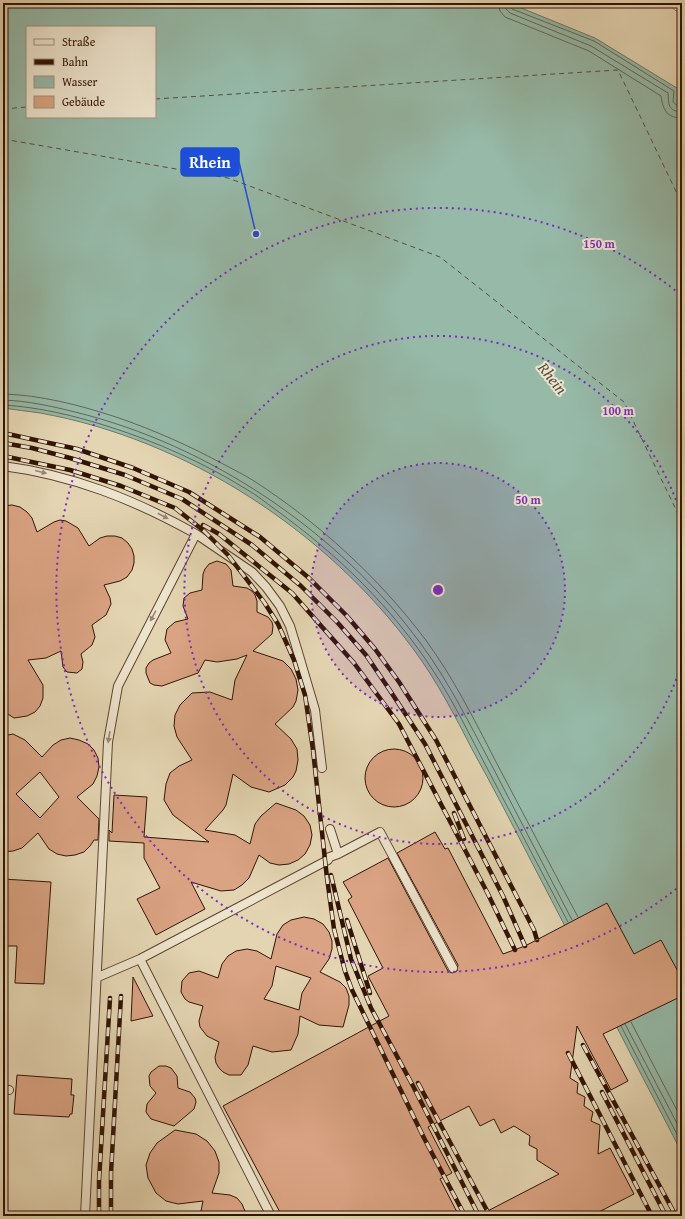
<svg xmlns="http://www.w3.org/2000/svg" width="685" height="1219" viewBox="0 0 685 1219" font-family="'Gentium Book Plus',serif">
  <style>
    .water { fill: #96b9a8; stroke: #6e7766; fill-rule: evenodd }
    .lines { fill: none; stroke-linecap: round; stroke-linejoin: round }
    .shore { stroke: #646656; stroke-width: 1 }
    .ferry { stroke: #554e3d; stroke-width: 1; stroke-dasharray: 5 4; stroke-linecap: butt }
    .building { fill: #daa383; stroke: #321403; fill-rule: evenodd }
    .lane-casing { stroke: #5e442f; stroke-width: 10 }
    .street-casing { stroke: #5e442f; stroke-width: 18 }
    .lane { stroke: #ede4cd; stroke-width: 8 }
    .street { stroke: #ede4cd; stroke-width: 17 }
    .rail-casing { stroke: #321403; stroke-width: 4.5 }
    .rail { stroke: #ede4cd; stroke-width: 3; stroke-dasharray: 9; stroke-linecap: butt }
    .oneway { fill: #998672 }
    .ring { fill: none; stroke: #7b2cbf; stroke-width: 2; stroke-dasharray: 2 4 }
    .labels { text-anchor: middle; stroke-width: 4; stroke-linejoin: round; paint-order: stroke }
    .water-label { font-size: 16px; font-style: italic; fill: #554e3d; stroke: #ede4cd }
    .centre { fill: #7b2cbf; stroke: #ede4cd; stroke-width: 2 }
    .ring-label { font-size: 12px; text-anchor: middle; font-weight: bold; fill: #7b2cbf; stroke: #ede4cd; stroke-width: 4; stroke-linejoin: round; paint-order: stroke }
    .leader { fill: none; stroke: #1d4ed8; stroke-width: 1.5 }
    .callout-dot { fill: #1d4ed8; stroke: #ede4cd; stroke-width: 1.5 }
    .callout { fill: #1d4ed8; stroke: #1d4ed8; stroke-width: 1.5 }
    .callout-label { font-size: 16px; text-anchor: middle; font-weight: bold; fill: #fff }
  </style>
  <rect width="100%" height="100%" fill="#e4d5b2"/>
  <filter id="stains"><feTurbulence type="fractalNoise" baseFrequency=".005" numOctaves="4"/><feColorMatrix values="0 0 0 0 .2 0 0 0 0 .09 0 0 0 0 .02 0 0 0 .5 -.17"/></filter>
  <radialGradient id="worn" r=".72"><stop offset=".6" stop-color="#630" stop-opacity="0"/><stop offset="1" stop-color="#630" stop-opacity=".3"/></radialGradient>
  <path class="water" d="M3,3H509L595,38L680,90L677,101L682,103V1153C630,1054 580,954 528,855C510,820 492,785 473,751C455,716 437,681 414,650C327,531 186,439 40,413C28,411 15,410 3,408ZM27,27H155V117H27Z"/>
  <g class="lines">
    <path class="shore" d="M498,3L500,11L505,17L589,51L661,96C663,109 666,118 682,118
      M504,3L506,9L510,13L591,46L668,93C669,104 667,111 682,112
      M509,3L510,6L512,9L594,41L674,91L673,102L679,107H682
      M3,394C41,395 79,405 116,417C154,430 190,446 225,465C234,470 245,475 254,481C319,523 378,577 425,639C453,677 474,719 495,760C523,813 550,865 578,917
      M3,400C28,401 51,406 75,412C210,445 339,532 421,644C449,682 469,723 491,764C518,816 545,868 572,920
      M3,405C39,407 76,416 110,427C157,442 204,463 246,489C257,495 266,503 276,510C337,554 393,608 434,672C454,702 470,736 487,768C514,819 541,871 568,922
      M631,1022L682,1120
      M625,1024L682,1133
      M621,1026L682,1144"/>
    <path class="ferry" d="M155,99L618,70L682,204
      M3,109L27,107
      M3,139L228,178L440,257L624,402L682,522"/>
  </g>
  <path class="building" d="M12,505L20,507L27,512L32,518L37,532L54,522L60,520L66,521L78,528L89,546L100,538L107,536H115L122,538L128,543L132,549L134,556V563L132,570L127,577L120,581L104,585L110,598L111,604L106,615L92,625L95,637L92,645L81,654L83,662L82,669L77,673L67,672L63,667L61,651L46,658L28,660L43,685V698L40,706L35,712L27,716L14,718L3,711V506Z
    M217,561L226,564L231,570L233,586L247,588L252,591L255,595L257,601V612L268,617L272,622L273,626L272,634L253,651L283,661L291,669L296,679L298,690L296,701L293,707L275,724L291,739L297,749L298,760L296,771L293,777L285,785L269,792L251,787L233,774L226,805L223,810L205,830L235,835L250,844L255,824L261,816L276,803L296,810L304,816L310,825L312,835L310,845L305,854L298,860L289,864L279,865L270,863L259,855L249,878L242,885L234,890L221,891L191,882L205,909L156,935L137,899L160,888L144,858V843L109,841V830L112,833L114,795L147,797L144,837L209,842L173,815L164,800L166,784L170,773L179,766L192,760L177,737L174,726L175,715L180,705L192,693L210,692L232,700L235,680L247,655L237,659L217,662L205,660L198,673L162,686L154,685L150,683L146,673V668L149,663L153,660L171,653L165,640L167,629L175,622L188,619L183,606L184,598L190,593L202,590L203,574L205,569L209,564Z
    M13,734L25,740L42,757L53,745L61,740L70,738L79,740L88,744L94,750L98,758L99,767L97,776L93,784L77,797L99,819L98,840H94L90,846L84,852L75,855L66,856L57,854L49,849L38,833L22,848L13,851L3,852V736ZM40,772L59,797L40,818L16,794Z
    M365 778a29 29 0 1 1 58 0a29 29 0 1 1-58 0Z
    M435,832L445,849L448,848L503,954L525,946L607,903L634,954L661,940L682,979V996L603,1034L628,1081L611,1090L577,1026L570,1078L578,1083L577,1093L585,1097L584,1106L593,1112L591,1121L600,1125L598,1154L610,1148L634,1194L591,1216H478L559,1174L537,1160V1149L529,1145L530,1136L514,1126L501,1133L494,1119L480,1126L469,1106L428,1127L452,1173L440,1179L459,1216H282L223,1106L389,1016L368,976L383,968L348,900L352,897L343,882L388,858L448,971L452,973L457,971L458,965L397,853Z
    M3,879L51,882L44,984L15,983L17,946H3Z
    M304,917L314,919L323,924L329,932L332,941V949L329,959L320,972L340,982L346,988L349,996V1005L343,1027L319,1025L300,1016L298,1034L291,1050L272,1052L253,1046L248,1065L241,1075H229L223,1072L219,1068L216,1063L215,1057L219,1042L207,1036L200,1027L199,1021L203,1006L189,1002L185,999L181,992L182,981L189,973L199,971L218,978L222,964L228,956L236,951L247,949L257,951L271,959L277,934L283,925L291,920ZM276,966L311,978L302,993L299,1010L264,999L272,986Z
    M133,977L153,1016L131,1021Z
    M159,1066H166L171,1068L177,1076L178,1088L190,1092L195,1098L196,1102L194,1109L174,1126L151,1119L146,1112L147,1104L156,1093L150,1086L149,1076L151,1072Z
    M17,1075L72,1079L71,1095H74L72,1114H70L69,1117L14,1114Z
    M175,1130L196,1134L207,1141L215,1151L219,1162V1173L212,1193L230,1195L237,1198L242,1204L247,1216H200L203,1201L178,1204L166,1201L156,1193L148,1178L146,1165L150,1153L157,1143Z"/>
  <g class="lines">
    <defs>
      <path id="lane" d="M3,466C73,475 135,500 196,534L118,686L108,742L85,1216
        M196,534L252,572L266,587L280,606L290,626L297,649L315,710L322,768
        M330,829L338,854
        M140,959L271,1216
        M98,977L140,959L328,860L327,858L338,854L380,832L453,968
        M3,1090H9"/>
      <path id="street" d="M680,3L682,4"/>
    </defs>
    <use href="#lane" class="lane-casing"/>
    <use href="#street" class="street-casing"/>
    <use href="#lane" class="lane"/>
    <use href="#street" class="street"/>
    <defs>
      <path id="rail" d="M3,433L77,449L133,468L189,492L260,537L309,578L346,615L375,649L399,682L436,740L534,930L537,940
        M3,443L32,448L70,458L125,475L182,499L252,545L301,586L337,622L366,655L389,689L425,744L503,896L525,946
        M3,456L70,470L121,486L175,508L204,531L228,555L264,602L278,624L294,660L305,695L313,750L327,878L334,929L345,971L352,990L424,1138L465,1216
        M203,525L219,534L292,593L354,663L399,724L487,892L515,950
        M454,813L464,839
        M331,875L351,959L371,1008L412,1084L479,1216
        M347,920L370,993
        M583,1045L676,1216
        M568,1053L652,1216
        M418,1083L490,1216
        M602,1092L666,1216
        M99,1216V1181L110,998
        M111,1216V1173L121,996"/>
    </defs>
    <use href="#rail" class="rail-casing"/>
    <use href="#rail" class="rail"/>
  </g>
  <defs><path id="oneway-solid" d="M-6-.8H1V-3.2L6.5 0L1 3.2V.8H-6Z"/></defs>
  <g class="oneway">
    <use href="#oneway-solid" transform="translate(41 472) rotate(14)"/>
    <use href="#oneway-solid" transform="translate(163 516) rotate(28)"/>
    <use href="#oneway-solid" transform="translate(153 616) rotate(118)"/>
    <use href="#oneway-solid" transform="translate(109 737) rotate(99)"/>
  </g>
  <circle cx="438" cy="590" r="127" fill="#7b2cbf" fill-opacity=".12"/>
  <g class="ring">
    <circle cx="438" cy="590" r="127"/>
    <path d="M682 662A254 254 0 1 1 682 518"/>
    <path d="M681 885A382 382 0 1 1 681 295"/>
  </g>
  <g class="labels">
    <g class="water-label">
      <text transform="translate(553 378) rotate(51)" y="6">Rhein</text>
    </g>
  </g>
  <circle cx="438" cy="590" r="6" class="centre"/>
  <g class="ring-label">
    <text x="599" y="248">150 m</text>
    <text x="618" y="415">100 m</text>
    <text x="528" y="504">50 m</text>
  </g>
  <path class="leader" d="M256 234L239 162"/>
  <circle class="callout-dot" cx="256" cy="234" r="4"/>
  <rect class="callout" x="181" y="148" width="58" height="28" rx="4"/>
  <g class="callout-label">
    <text x="210" y="168">Rhein</text>
  </g>
  <rect width="685" height="1219" fill="none" stroke="#e4d5b2" stroke-width="16"/>
  <rect x="4" y="4" width="677" height="1211" fill="none" stroke="#321403" stroke-width="2"/>
  <rect x="8" y="8" width="669" height="1203" fill="none" stroke="#321403"/>
  <rect x="26" y="26" width="130" height="92" fill="#ede4cd" stroke="#a2917c"/>
  <rect x="34" y="39" width="20" height="6" fill="#ede4cd" stroke="#a2917c"/>
  <text x="62" y="46" font-size="12" fill="#321403">Straße</text>
  <rect x="34" y="59" width="20" height="6" fill="#321403" stroke="#a2917c"/>
  <text x="62" y="66" font-size="12" fill="#321403">Bahn</text>
  <rect x="34" y="76" width="20" height="12" fill="#96b9a8" stroke="#a2917c"/>
  <text x="62" y="86" font-size="12" fill="#321403">Wasser</text>
  <rect x="34" y="96" width="20" height="12" fill="#daa383" stroke="#a2917c"/>
  <text x="62" y="106" font-size="12" fill="#321403">Gebäude</text>
  <rect width="100%" height="100%" filter="url(#stains)"/>
  <rect width="100%" height="100%" fill="url(#worn)"/>
</svg>
